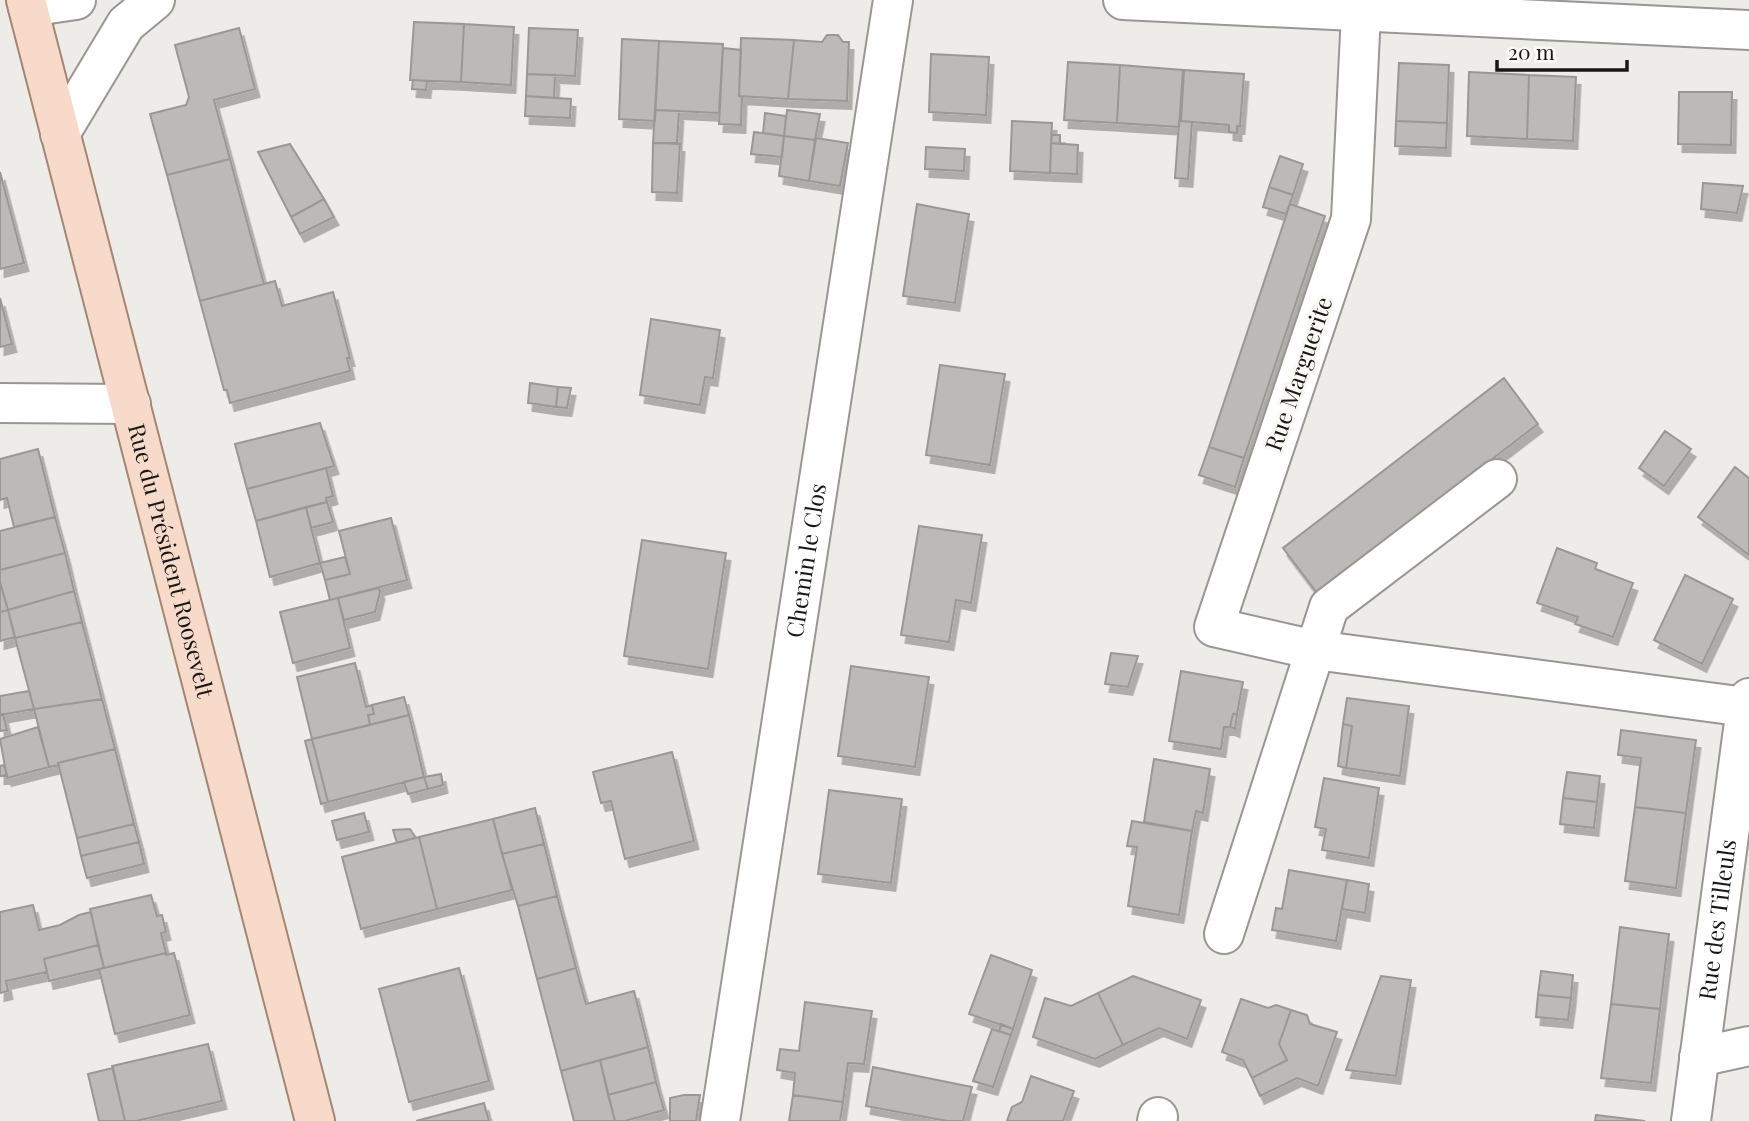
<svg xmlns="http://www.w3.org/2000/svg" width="1749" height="1121" viewBox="0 0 1749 1121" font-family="'Playfair Display',serif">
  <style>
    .building { fill: #bcb9b6; stroke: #9a9895; stroke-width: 2; filter: url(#shadow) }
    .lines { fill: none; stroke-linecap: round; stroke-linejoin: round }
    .minor-casing { stroke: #999693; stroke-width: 42 }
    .major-casing { stroke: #a58673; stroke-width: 42 }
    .minor { stroke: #fff; stroke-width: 38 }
    .major { stroke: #f7daca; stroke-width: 38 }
    .labels { text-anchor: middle; stroke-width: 7; stroke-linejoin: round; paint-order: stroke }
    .street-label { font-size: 23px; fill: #171715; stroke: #fbf9f6 }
  </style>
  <defs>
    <filter id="shadow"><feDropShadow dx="4.5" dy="8" stdDeviation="0" flood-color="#0004"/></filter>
  </defs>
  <rect width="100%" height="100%" fill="#eeece8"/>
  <path class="building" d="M414,22L464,24L461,82L410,80Z
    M464,24L514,27L511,85L461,82Z
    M239,28L255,89L214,100L230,159L167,175L150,114L186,105L189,97L175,45Z
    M529,28L578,30L575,76L527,74Z
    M827,35H838L843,42H849L847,101L788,99L794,40L822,42Z
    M741,38L794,40L788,99L739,96Z
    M622,39L659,41L655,121L619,119Z
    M659,41L723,44L719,113L655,110Z
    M723,48L741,50L739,96L742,97L741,125L719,124Z
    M931,54L989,57L986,115L929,112Z
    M1068,62L1120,65L1117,123L1064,120Z
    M1399,63L1449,65L1447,123L1396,121Z
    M1120,65L1183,70L1179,127L1117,123Z
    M1184,70L1244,74L1240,126H1237V133L1229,132V125L1181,121Z
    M1469,72L1529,75L1527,139L1467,136Z
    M527,74L555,75L554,98L526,96Z
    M1529,75L1576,77L1573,141L1527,139Z
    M413,80L427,81L426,90L412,89Z
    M1679,92H1732L1731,145L1678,144Z
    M526,96L571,99L570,118L525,116Z
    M655,110L679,111L677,143H653Z
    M787,110L820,114L815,140L784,136Z
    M765,113L786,116L784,136L763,133Z
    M1012,121L1052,123L1050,173L1010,171Z
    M1179,121L1192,122L1188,179L1175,178Z
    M1396,121L1447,123L1446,148L1395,146Z
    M754,132L784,136L782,157L751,154Z
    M1052,135H1060V144L1051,143Z
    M784,136L815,140L809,181L779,176Z
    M816,138L848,143L840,186L809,181Z
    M653,143L680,144L677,193L652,192Z
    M1051,143L1078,145L1077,174L1050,173Z
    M290,144L324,199L291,217L258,152Z
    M926,147L965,149L964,171L925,169Z
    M1280,156L1303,164L1293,195L1269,187Z
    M230,159L264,284L200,301L167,175Z
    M0,172L24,263L0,269Z
    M1703,183L1743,186L1737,213L1701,209Z
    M1269,187L1293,195L1286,214L1263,207Z
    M324,199L334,217L300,234L291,217Z
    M917,204L969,214L955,303L903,296Z
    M1290,204L1325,216L1244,458L1209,447Z
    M275,281L282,306L333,292L350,358H347L350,371L230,403L227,390H224L200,301Z
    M0,298L12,344L0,347Z
    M651,319L720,330L713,378L705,377L700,405L640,395Z
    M940,365L1005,374L990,465L926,455Z
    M1504,378L1538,424L1317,593L1283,548Z
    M530,383L558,387L556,407L528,403Z
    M558,387L571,388L567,408L556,407Z
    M320,423L334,466L247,489L235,444Z
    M1665,431L1691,449L1664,486L1639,468Z
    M1209,447L1244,458L1235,487L1199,475Z
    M38,449L55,517L14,527L7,498L0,500V459Z
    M1735,467L1749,478V555L1698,517Z
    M326,468L333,496L326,498L327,502L256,521L247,489Z
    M327,502L333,522L311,528L306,507Z
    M306,507L320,563L270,577L256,521Z
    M55,517L65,553L0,570V531Z
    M391,518L407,580L330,600L325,580L350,574L339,531Z
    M919,526L982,535L971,603L956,600L949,642L901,635Z
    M642,540L726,553L708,669L624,656Z
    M1557,548L1597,563L1595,569L1633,583L1613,637L1575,624L1578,617L1537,603Z
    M65,553L74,591L8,610L0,582V570Z
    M345,557L350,574L325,580L320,563Z
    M1685,575L1733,599L1702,664L1654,640Z
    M0,583L8,610L0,612Z
    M379,588L380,592L375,612L344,620L338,598Z
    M74,591L82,622L15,638L8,610Z
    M338,598L350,648L293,663L280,612Z
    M8,610L15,637L0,641V612Z
    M82,622L102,699L34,709L15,638Z
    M1111,653L1138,656L1128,687L1105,684Z
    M355,663L366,707L372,705L374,714L368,715L370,725L312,739L297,677Z
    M851,666L929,677L915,767L838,756Z
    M1181,671L1243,682L1237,714H1233L1230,727H1224L1221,749L1169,741Z
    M29,691L34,709L0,715V696Z
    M404,697L409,715L370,725L368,715L374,714L372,705Z
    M1347,698L1409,706L1400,776L1346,768L1352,726L1343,724Z
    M102,699L115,749L58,763L59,765L49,767L34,709Z
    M3,714L7,730L0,731V715Z
    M1233,714H1237L1235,729L1230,727Z
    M409,715L424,777L328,802L312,739Z
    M1343,724L1352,726L1346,768L1338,766Z
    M38,727L49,767L7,778L0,739Z
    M1621,730L1696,740L1686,813L1635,807L1641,758L1618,755Z
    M312,739L328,802L321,804L305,741Z
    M115,749L134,824L77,838L58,763Z
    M672,752L694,841L625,859L611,801L601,803L593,772Z
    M1154,759L1210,769L1203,813L1196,811L1192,831L1144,822Z
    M4,765L7,775L0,776V766Z
    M1567,772L1600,776L1597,802L1563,798Z
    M441,774L443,785L428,789L424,777Z
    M424,777L428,789L408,794L404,782Z
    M1324,778L1379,788L1369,858L1322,850L1326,829L1315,827Z
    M829,790L902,799L891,883L818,874Z
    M1563,798L1597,802L1594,828L1560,824Z
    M1635,807L1686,813L1676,888L1625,881Z
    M535,808L544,844L502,854L493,819Z
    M364,813L369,832L337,840L332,821Z
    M493,819L512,890L437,909L419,837Z
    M1132,821L1192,831L1179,915L1128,906L1137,847L1127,846Z
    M134,824L139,842L81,856L77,838Z
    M410,829L416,838L397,843L393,830Z
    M419,837L437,909L361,929L342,857Z
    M139,842L144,864L87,878L81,856Z
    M544,844L557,896L518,906L502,854Z
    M1289,870L1347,880L1336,941L1272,930L1276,908L1282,909Z
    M1347,880L1369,884L1365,913L1342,909Z
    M151,895L157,916L162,915L166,932L161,933L166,953L104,968L90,909Z
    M557,896L576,968L537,979L518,906Z
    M33,905L39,930L60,925L79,915L91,912L98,945L44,959L47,972L6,981L8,991L0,993V912Z
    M1620,927L1669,934L1660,1009L1611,1004Z
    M98,945L104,968L49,981L44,959Z
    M166,953V955L174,953L190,1015L115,1034L99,969Z
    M991,955L1032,970L1013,1029L969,1014Z
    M459,968L489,1081L409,1102L379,989Z
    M576,968L586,1004L634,991L648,1047L561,1071L537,979Z
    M1541,971L1573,975L1571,998L1538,995Z
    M1133,976L1201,1000L1187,1039L1159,1028L1123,1045L1098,993Z
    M1381,976L1411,980L1396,1076L1346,1070Z
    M1098,993L1123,1045L1095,1059L1033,1037L1045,998L1071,1006Z
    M1538,995L1571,998L1568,1020L1536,1017Z
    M1241,999L1268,1008L1276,1005L1291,1010L1279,1044L1287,1060L1252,1078L1243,1060L1222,1052Z
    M805,1002L872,1011L864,1064L848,1063L843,1102L793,1095L795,1073L777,1070L780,1049L799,1051Z
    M1611,1004L1660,1009L1651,1083L1601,1078Z
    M1291,1010L1307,1015L1310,1024L1337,1032L1318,1086L1297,1078L1260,1096L1252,1078L1287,1060L1279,1044Z
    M1001,1024L1013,1029L1011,1035L999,1031Z
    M992,1029L1011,1035L993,1087L973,1081Z
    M208,1044L222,1101L136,1121H125L112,1066Z
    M648,1047L656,1082L608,1095L600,1060Z
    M600,1060L615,1121H574L561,1071Z
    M873,1067L972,1087L963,1121H947L866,1106Z
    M113,1068L125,1121H99L88,1074Z
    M1031,1076L1074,1091L1063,1121H1007L1012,1107L1022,1102Z
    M656,1082L664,1110L625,1121H615L608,1095Z
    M684,1095H700L696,1121H670V1098Z
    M793,1095L843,1102L840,1121H789Z
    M484,1103L489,1121H416Z
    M1596,1115L1645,1121H1595Z"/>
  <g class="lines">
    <defs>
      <g id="minor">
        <path d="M1123,0L1749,30"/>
        <path d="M28,7L76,0"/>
        <path d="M1361,13L1351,219L1214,627L1315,650L1746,707"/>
        <path d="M60,134L126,24L155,0"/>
        <path d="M0,403L131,404"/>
        <path d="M1224,934L1329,607L1497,479"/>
        <path d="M1699,1057L1749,1046"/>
        <path id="s1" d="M720,1121L893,0"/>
        <path d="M1157,1121L1158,1117"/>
        <path id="s2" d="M1691,1121L1746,707L1749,698"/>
      </g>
      <g id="major">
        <path id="s3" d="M26,0L315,1121"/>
      </g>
    </defs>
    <use href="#minor" class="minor-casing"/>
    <use href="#major" class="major-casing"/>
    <use href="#minor" class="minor"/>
    <use href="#major" class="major"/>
  </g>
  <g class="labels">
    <g class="street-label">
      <text transform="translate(1299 374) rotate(-71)" y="8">Rue Marguerite</text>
      <text dy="8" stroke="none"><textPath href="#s3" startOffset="579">Rue du Président Roosevelt</textPath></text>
      <text dy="8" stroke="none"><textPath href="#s1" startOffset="567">Chemin le Clos</textPath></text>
      <text dy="8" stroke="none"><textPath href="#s2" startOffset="203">Rue des Tilleuls</textPath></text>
    </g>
  </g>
  <path d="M1497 60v10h130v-10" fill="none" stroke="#171715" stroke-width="3.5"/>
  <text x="1508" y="60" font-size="21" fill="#171715" stroke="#fbf9f6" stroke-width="5" paint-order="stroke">20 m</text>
</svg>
